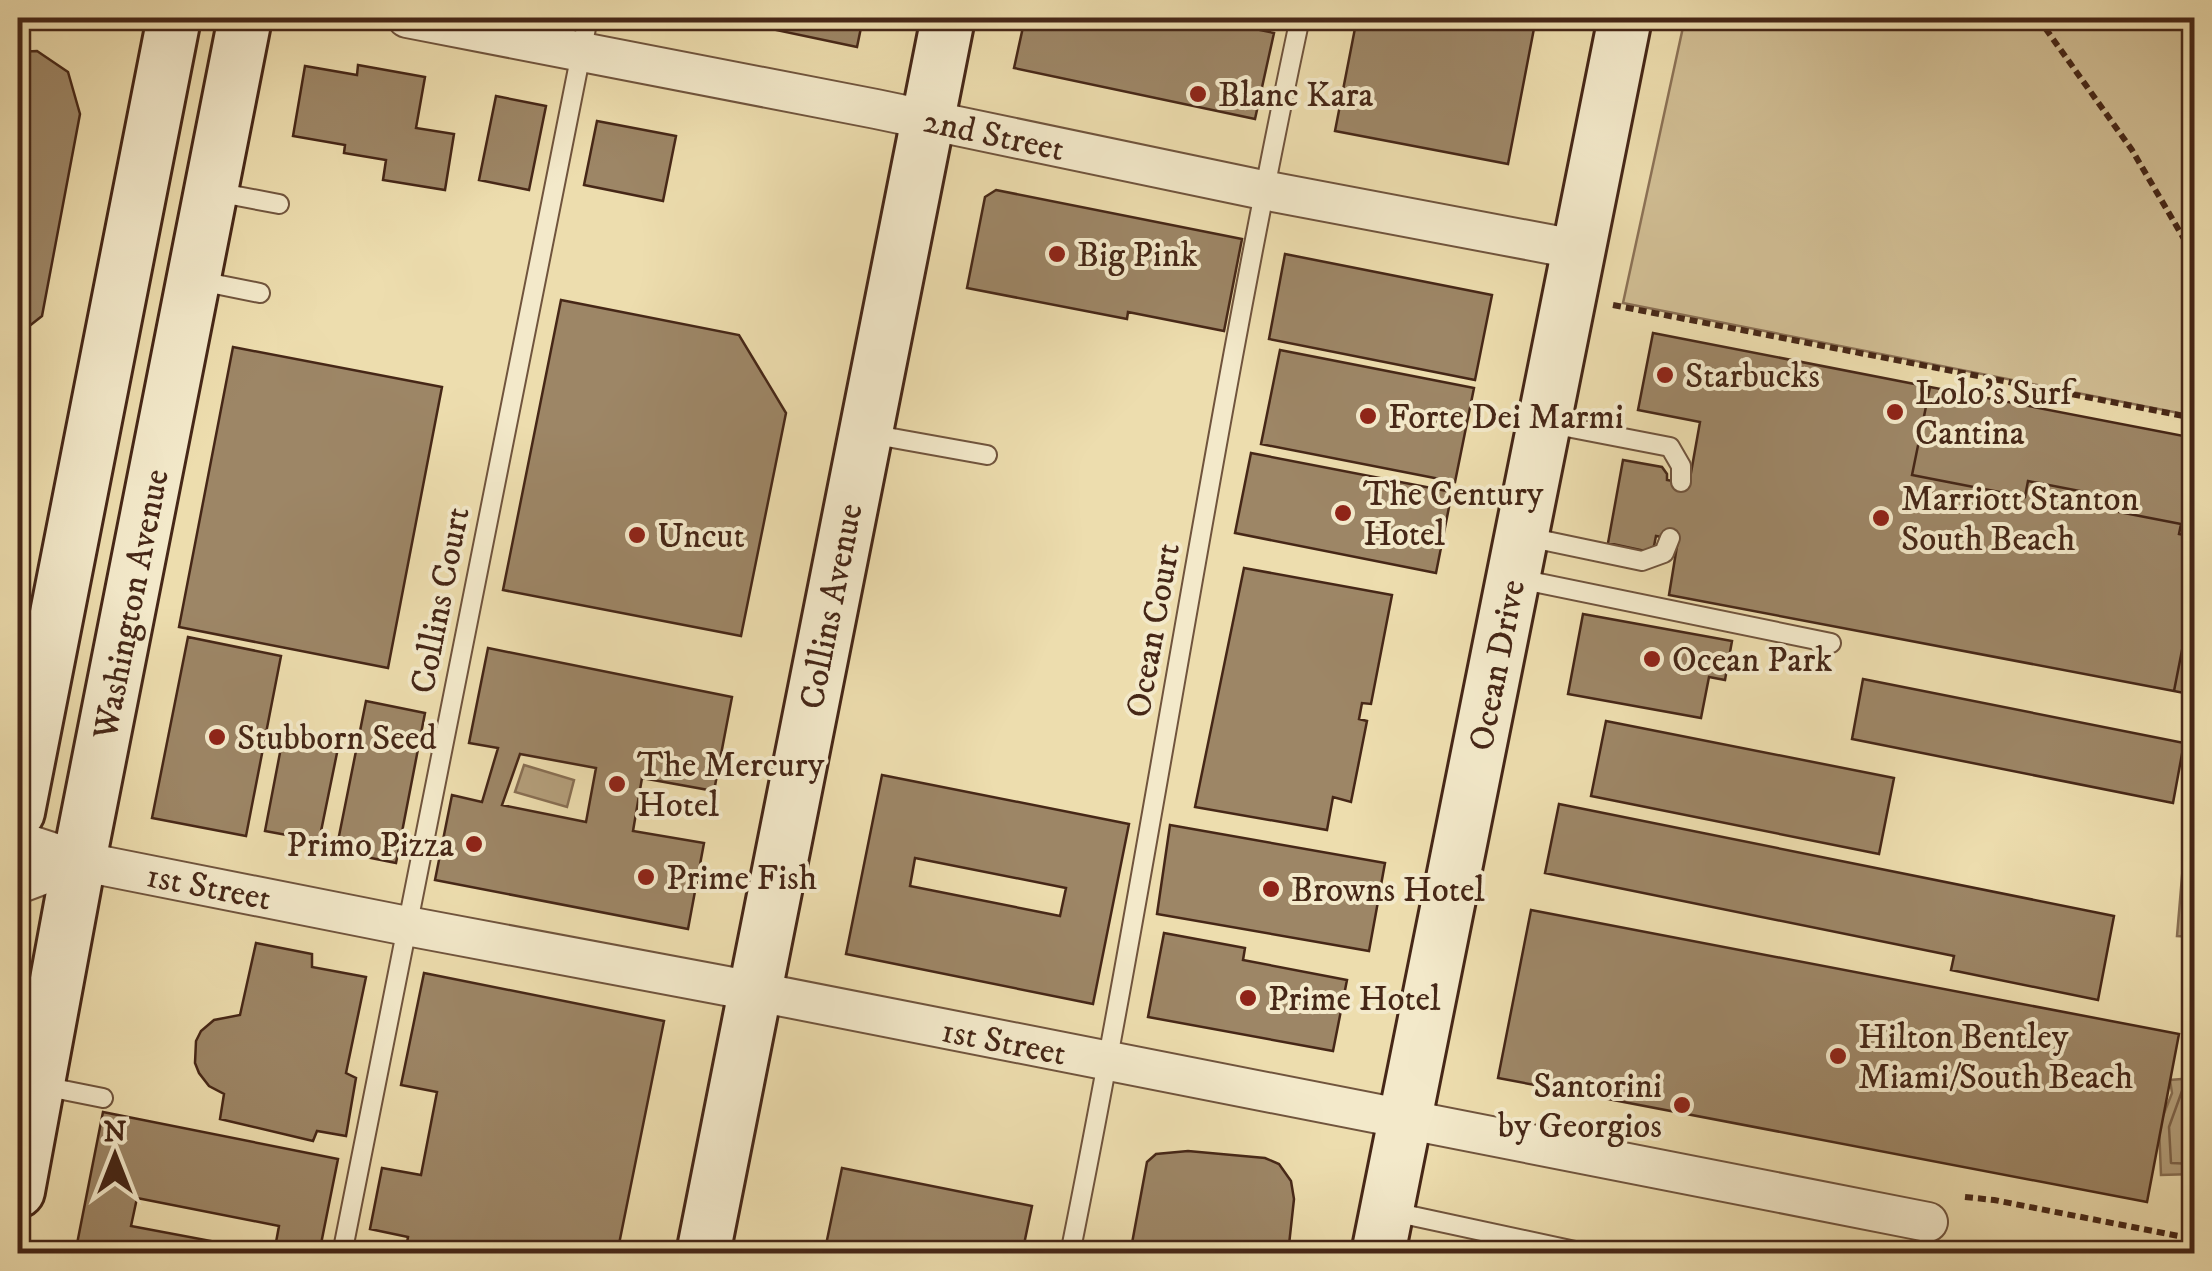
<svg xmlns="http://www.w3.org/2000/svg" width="2212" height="1271" viewBox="0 0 2212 1271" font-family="'IM FELL DW Pica',serif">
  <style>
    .green { fill: #d1be94; stroke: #8c7256; stroke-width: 2.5 }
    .water { fill: #b49f7b; stroke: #886f53; stroke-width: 2.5 }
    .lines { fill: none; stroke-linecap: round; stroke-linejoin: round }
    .shore { stroke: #7d6349; stroke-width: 2.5 }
    .building { fill: #9d8666; stroke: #462717; stroke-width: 2.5; fill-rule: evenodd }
    .lane-casing { stroke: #70543d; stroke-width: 22 }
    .street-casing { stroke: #70543d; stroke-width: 42 }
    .secondary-casing { stroke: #462717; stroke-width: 58 }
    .path { stroke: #462717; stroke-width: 6; stroke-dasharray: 8 5; stroke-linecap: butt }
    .lane { stroke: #f3e9ca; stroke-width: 18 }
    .street { stroke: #f3e9ca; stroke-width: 38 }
    .secondary { stroke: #f3e9ca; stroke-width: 52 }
    .poi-dot { fill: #8f2418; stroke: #f3e9ca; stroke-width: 4 }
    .labels { text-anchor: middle; stroke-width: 8; stroke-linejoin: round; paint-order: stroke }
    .poi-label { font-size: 35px; fill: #462717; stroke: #f3e9ca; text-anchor: start }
    .street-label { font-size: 35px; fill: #462717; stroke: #f3e9ca }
  </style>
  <rect width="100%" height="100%" fill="#edddae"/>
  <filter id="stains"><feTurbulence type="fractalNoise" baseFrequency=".002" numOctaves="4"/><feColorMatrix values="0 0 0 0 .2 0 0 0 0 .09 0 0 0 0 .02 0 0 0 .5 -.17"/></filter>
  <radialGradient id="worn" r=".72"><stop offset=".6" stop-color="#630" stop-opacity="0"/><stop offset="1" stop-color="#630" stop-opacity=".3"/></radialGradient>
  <path class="green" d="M1685,18H2194V416L1623,303Z"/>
  <path class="water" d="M524,765L574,780L567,807L515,792Z
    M2188,805L2194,806V937L2177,936Z
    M2194,1078V1174L2161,1175L2159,1126L2172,1093L2170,1080Z"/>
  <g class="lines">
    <path class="shore" d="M2194,1088L2182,1091L2169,1127L2171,1163L2194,1164"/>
  </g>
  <path class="building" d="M719,18H863L857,47Z
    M1025,18H1202L1274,33L1255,119L1014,68Z
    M1357,18H1536L1508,164L1335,131Z
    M37,51L68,72L80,114L42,316L18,335V52Z
    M358,65L425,77L416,128L454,134L445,190L383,180L386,160L344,153L345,145L293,136L305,66L357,75Z
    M496,96L546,106L529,190L479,180Z
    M597,121L676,136L663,201L584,185Z
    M996,190L1242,239L1224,331L1128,312L1127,319L967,288L985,197Z
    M1285,254L1492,295L1475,380L1269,339Z
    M561,300L739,335L786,413L741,636L503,590Z
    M1653,333L1930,387L1912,475L2025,497L2028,481L2121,499L2119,512L2181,524L2179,534L2194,537V589L2174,691L1669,595L1678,540L1656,536L1654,546L1645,551L1608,543L1623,460L1662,467L1667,474V480L1689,484L1700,422L1638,410Z
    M233,347L442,387L388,668L179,627Z
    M1280,350L1474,388L1455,482L1261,444Z
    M1930,387L2194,438V537L2179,534L2181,524L2119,512L2121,499L2028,481L2025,497L1912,475Z
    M1251,453L1452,492L1436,573L1235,533Z
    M1244,568L1392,595L1371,704L1362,703L1359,719L1367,721L1351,802L1333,797L1327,830L1195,807Z
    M2194,589V695L2174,691Z
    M1583,614L1732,641L1725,680L1709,677L1701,718L1568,694Z
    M188,637L281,656L246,836L152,818Z
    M488,648L732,697L714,791L642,778L633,831L704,843L688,929L435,880L452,795L482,802L498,748L469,743ZM520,754L596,768L586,822L502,805Z
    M1863,679L2184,743L2173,803L1852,739Z
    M366,701L425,713L396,863L336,851Z
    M1606,721L1894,778L1879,854L1591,796Z
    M283,737L338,748L319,841L265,831Z
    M882,775L1129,824L1093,1004L846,954ZM915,858L1066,888L1060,916L910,886Z
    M1559,804L2114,916L2098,1000L1951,970L1954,956L1545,873Z
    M1170,825L1385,863L1369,951L1157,914Z
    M1531,910L2179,1034L2147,1202L1498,1078Z
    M1164,933L1245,948L1243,960L1347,980L1333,1051L1148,1017Z
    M256,943L312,954V967L366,977L346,1073L356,1078L346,1136L317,1131L313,1141L220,1119L224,1094L209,1086L199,1073L195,1063L196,1041L201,1031L214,1020L240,1015Z
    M424,973L664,1021L617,1254H405L408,1237L370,1229L382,1168L421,1175L437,1092L401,1085Z
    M103,1112L338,1159L319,1254H75ZM137,1198L279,1226L274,1253L131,1226Z
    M1188,1151L1265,1158L1279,1164L1291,1181L1294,1199L1288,1254H1130L1147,1162L1156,1154Z
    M842,1168L1032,1206L1022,1254H894L827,1240Z"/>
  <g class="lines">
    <defs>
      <path id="lane" d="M216,192L279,204
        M195,280L260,293
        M1546,423L1670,447L1681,466V482
        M870,434L987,455
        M1523,536L1642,561L1664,553L1670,538
        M1519,579L1831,643
        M43,1086L103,1098
        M1389,1211L1589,1254
        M342,1254L588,18
        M1070,1254C1153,843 1212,427 1300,18"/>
      <path id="street" d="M407,18L876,109L1263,190L1580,250
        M18,841L79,861L407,926L753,991L1928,1222
        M18,884L79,861"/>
      <path id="secondary" d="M18,812L174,18
        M18,1191L79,861L245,18
        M703,1254L948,18
        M1378,1254L1625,18"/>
    </defs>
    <use href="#lane" class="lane-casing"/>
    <use href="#street" class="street-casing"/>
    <use href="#secondary" class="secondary-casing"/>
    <path class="path" d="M2038,18L2132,150L2194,256
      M1613,305L2194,418
      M1965,1197L1994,1200L2194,1239"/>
    <use href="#lane" class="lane"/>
    <use href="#street" class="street"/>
    <use href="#secondary" class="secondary"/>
  </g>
  <g class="poi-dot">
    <circle cx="1198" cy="94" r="10"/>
    <circle cx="1057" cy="254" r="10"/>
    <circle cx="1665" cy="375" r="10"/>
    <circle cx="1895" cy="412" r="10"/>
    <circle cx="1368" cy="416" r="10"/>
    <circle cx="1343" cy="513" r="10"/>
    <circle cx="1881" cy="518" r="10"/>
    <circle cx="637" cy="535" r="10"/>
    <circle cx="1652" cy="659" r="10"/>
    <circle cx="217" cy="737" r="10"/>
    <circle cx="617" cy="784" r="10"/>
    <circle cx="474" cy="844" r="10"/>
    <circle cx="646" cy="877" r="10"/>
    <circle cx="1271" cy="889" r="10"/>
    <circle cx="1248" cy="998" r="10"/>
    <circle cx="1838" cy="1056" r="10"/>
    <circle cx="1682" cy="1105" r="10"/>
  </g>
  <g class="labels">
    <g class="poi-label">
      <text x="1218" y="106">Blanc Kara</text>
      <text x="1077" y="266">Big Pink</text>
      <text x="1685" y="387">Starbucks</text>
      <text x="1915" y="404">Lolo's Surf<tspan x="1915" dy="40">Cantina</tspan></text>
      <text x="1388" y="428">Forte Dei Marmi</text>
      <text x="1363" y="505">The Century<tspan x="1363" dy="40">Hotel</tspan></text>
      <text x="1901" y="510">Marriott Stanton<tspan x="1901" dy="40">South Beach</tspan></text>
      <text x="657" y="547">Uncut</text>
      <text x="1672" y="671">Ocean Park</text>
      <text x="237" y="749">Stubborn Seed</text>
      <text x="637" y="776">The Mercury<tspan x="637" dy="40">Hotel</tspan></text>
      <text x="454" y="856" text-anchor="end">Primo Pizza</text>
      <text x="666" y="889">Prime Fish</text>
      <text x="1291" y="901">Browns Hotel</text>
      <text x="1268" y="1010">Prime Hotel</text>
      <text x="1858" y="1048">Hilton Bentley<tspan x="1858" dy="40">Miami/South Beach</tspan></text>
      <text x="1662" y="1097" text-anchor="end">Santorini<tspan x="1662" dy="40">by Georgios</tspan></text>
    </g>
    <g class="street-label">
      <text transform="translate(994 134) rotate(12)" y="12">2nd Street</text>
      <text transform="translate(439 600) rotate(-79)" y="12">Collins Court</text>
      <text transform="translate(130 604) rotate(-79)" y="12">Washington Avenue</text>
      <text transform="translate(830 606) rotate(-79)" y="12">Collins Avenue</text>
      <text transform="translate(1152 630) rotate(-80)" y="12">Ocean Court</text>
      <text transform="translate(1496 665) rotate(-79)" y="12">Ocean Drive</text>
      <text transform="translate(209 886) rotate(11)" y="12">1st Street</text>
      <text transform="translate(1004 1041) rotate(11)" y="12">1st Street</text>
    </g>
  </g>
  <rect width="2212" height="1271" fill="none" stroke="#edddae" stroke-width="60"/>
  <rect x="20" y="20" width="2172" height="1231" fill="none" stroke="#462717" stroke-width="5"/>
  <rect x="30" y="30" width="2152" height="1211" fill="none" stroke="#462717" stroke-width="2.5"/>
  <g transform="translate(115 1156)" stroke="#f3e9ca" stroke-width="8" paint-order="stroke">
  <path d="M0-8L18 38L0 25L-18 38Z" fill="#462717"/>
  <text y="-15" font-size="28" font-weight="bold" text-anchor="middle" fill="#462717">N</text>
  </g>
  <rect width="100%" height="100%" filter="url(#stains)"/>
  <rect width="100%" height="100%" fill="url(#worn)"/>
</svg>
